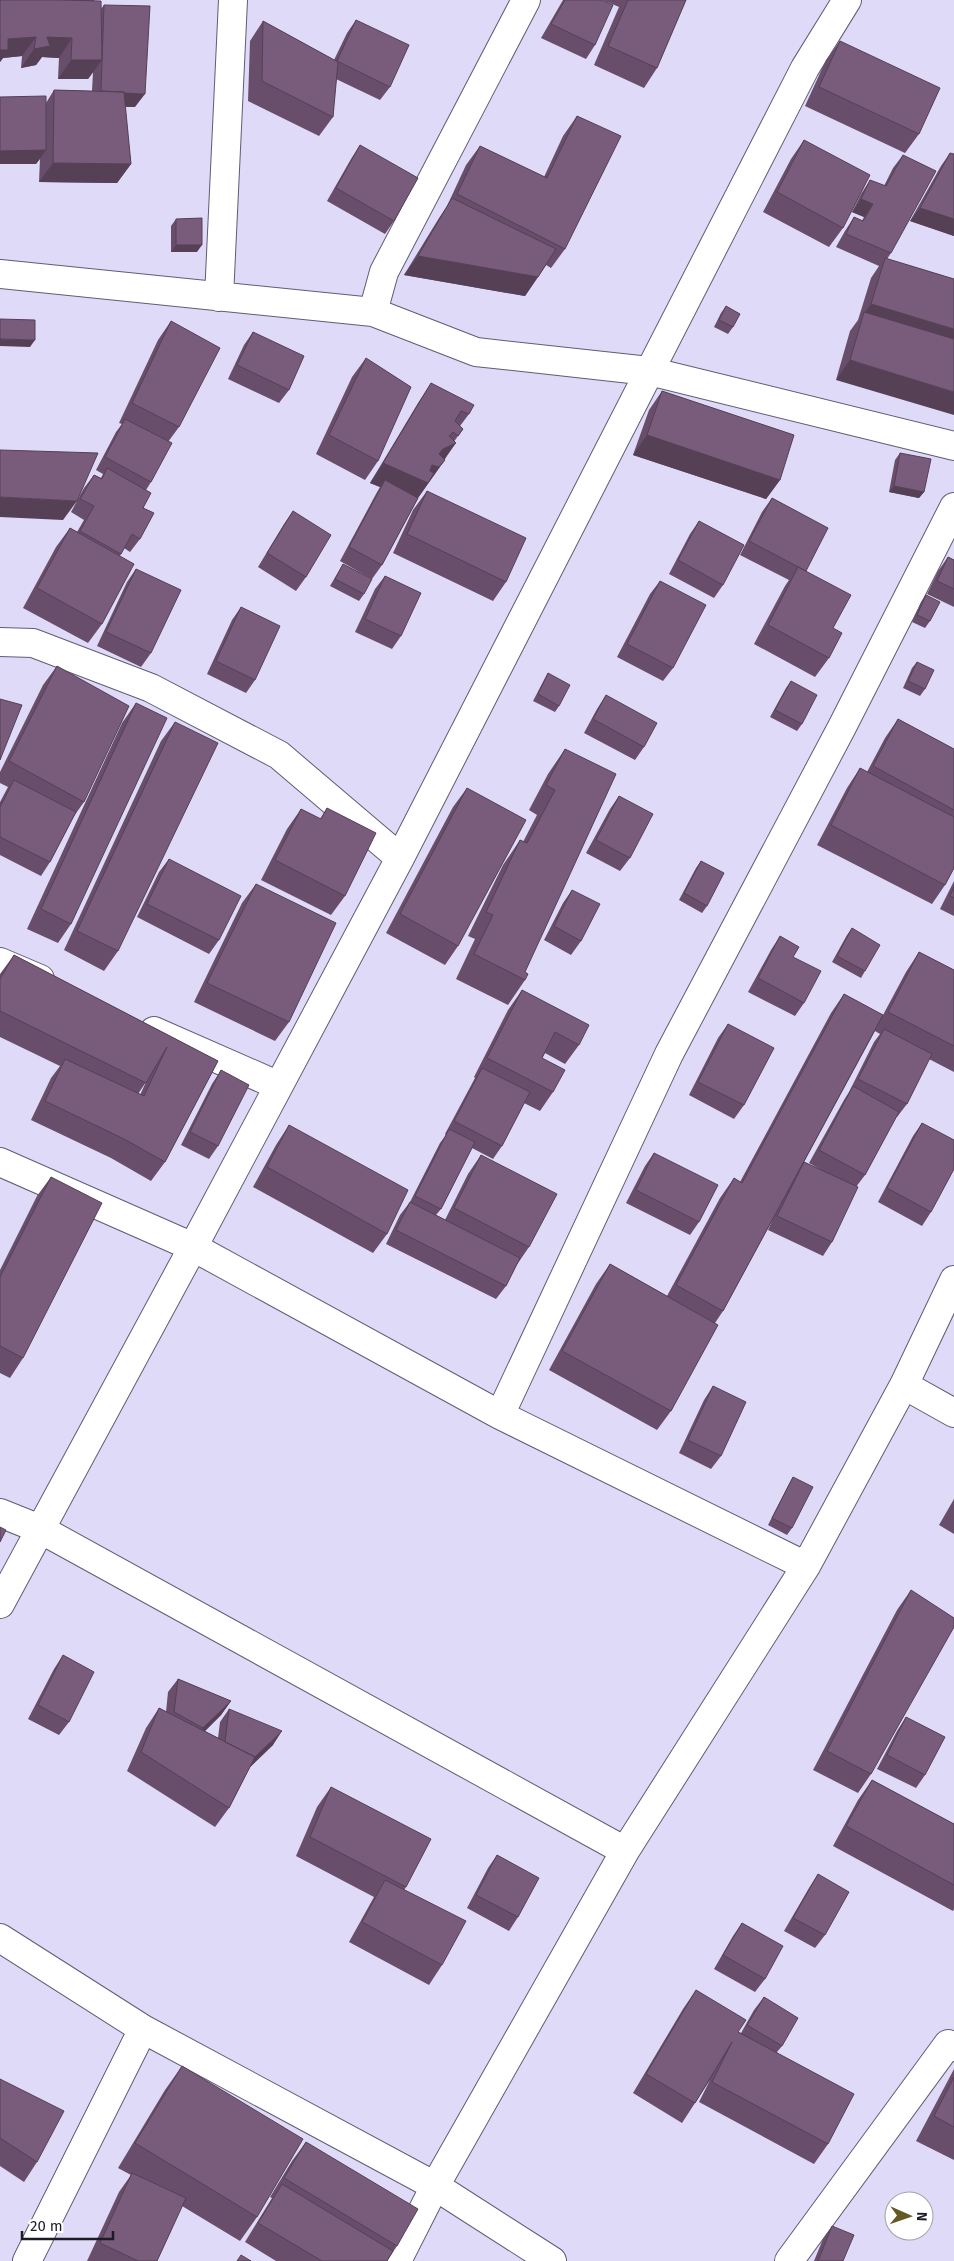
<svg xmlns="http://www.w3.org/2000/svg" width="954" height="2261" viewBox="0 0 954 2261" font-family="'Fira Sans',sans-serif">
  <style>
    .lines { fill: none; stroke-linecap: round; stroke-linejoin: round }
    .minor-casing { stroke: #605c75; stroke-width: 30 }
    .minor { stroke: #fff; stroke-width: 28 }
    .wall { fill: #684e6a; fill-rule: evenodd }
    .shaded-wall { fill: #554056 }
    .building { fill: #795b7b; stroke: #554056 }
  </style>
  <rect width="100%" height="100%" fill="#dedaf8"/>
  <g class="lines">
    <defs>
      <path id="minor" d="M0,274L373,312L476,352L649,371L954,446
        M219,297L233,0
        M373,312L384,272L526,0
        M0,642L33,643L151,688L279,755L400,858
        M0,962L40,979
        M154,1031L277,1085
        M0,1162L193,1247L500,1415L806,1566
        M904,1385L954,1413
        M500,1415L669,1054L842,727L954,507
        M0,1513L40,1529L625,1851
        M0,1604L193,1247L400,858L805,68L847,0
        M0,1938L143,2029L435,2186L552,2261
        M27,2261L143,2029
        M397,2261L435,2186L625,1851L806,1566L904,1385L954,1280
        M789,2261L948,2044L954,2047"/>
    </defs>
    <use href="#minor" class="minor-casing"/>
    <use href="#minor" class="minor"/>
  </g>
  <path class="wall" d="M0,0H95L94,1L101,9L104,5L135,107H125L131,164L117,183L39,182L40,159L36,164H0V97L46,103L54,90L92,91L93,72L88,79H58L59,58L42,57L36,65L21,68L22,56L3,58L0,62Z
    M563,0H602L595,45L586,59L541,38Z
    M603,0H686L657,68L644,88L594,65L619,7Z
    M356,20L390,87L380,100L336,79L333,117L319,136L248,101L250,41L263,21L334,60L347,33Z
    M840,41L919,134L905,153L805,106L826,60Z
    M577,116L565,249L551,268L546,265L525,296L404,275L439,218L447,206L466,165L480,146L544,177L563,136Z
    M804,140L843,228L829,247L763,212L791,159Z
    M360,145L394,221L385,234L327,201L351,159Z
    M950,153L954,236L910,221L941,166Z
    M903,155L891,253L887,259L954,279L836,380L850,331L858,320L871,278L879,266L836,247L845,231L854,217L862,221L864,217L852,212L861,194L870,180L884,186L893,168Z
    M176,219L197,252H171V226Z
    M726,306L733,327L728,334L714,327L721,313Z
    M171,321L179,427L168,442L151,482L146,490L140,539L130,552L124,548L120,556L102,624L88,643L23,608L56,547L70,528L77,532L84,520L71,512L84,488L94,475L101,478L103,474L96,470L116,432L122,424L119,423L158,340Z
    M253,332L289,390L279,403L228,379L244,345Z
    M366,358L378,461L365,480L316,454L352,377Z
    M431,383L469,414L460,426L463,429L454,441L445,459L418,498L382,565L372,579L340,561L376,494L380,487L370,483L418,403Z
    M662,391L780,480L766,499L633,455L649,410Z
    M900,453L924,492L919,498L889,492L895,460Z
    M427,491L506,582L493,601L393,553L413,510Z
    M772,498L833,628L829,658L815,677L754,644L785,586L789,580L740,555L762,512Z
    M293,511L306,577L296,591L258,567L284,524Z
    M699,521L723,585L714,598L669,574L690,534Z
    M948,557L954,560V607L927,594L938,571Z
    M343,564L364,594L359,601L330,586Z
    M136,569L151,653L141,667L97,646L127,582Z
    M385,576L401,636L392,649L355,632L375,589Z
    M660,581L673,668L663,681L617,657L650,594Z
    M926,595L930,621L925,628L912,622L921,602Z
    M241,607L255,680L246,693L207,674L232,620Z
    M917,662L925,689L920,696L903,688L912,668Z
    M57,666L84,802L74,816L50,862L41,876L0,855V802L8,787L0,783V772L43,685Z
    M548,673L559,706L555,712L533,701L544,680Z
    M791,681L802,724L797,731L770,717L786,688Z
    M606,695L644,747L635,760L584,733L597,709Z
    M136,703L71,924L58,943L27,929L122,723Z
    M898,719L954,749V868L945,885L932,904L817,845L847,788L860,768L867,772L885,738Z
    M175,722L118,951L104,971L64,950L161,741Z
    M565,749L525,972V980L508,1005L456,979L475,939L468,936L503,865L520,840L523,842L537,815L529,810L548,774Z
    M467,788L458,946L445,965L386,933L453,807Z
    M619,796L630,858L620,871L586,853L610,809Z
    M327,808L345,896L331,915L261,880L287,829L301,809L320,819Z
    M169,859L219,940L209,954L137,917L159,872Z
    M701,861L707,906L702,913L679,900L696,868Z
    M954,881V916L940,909Z
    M256,884L289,1022L275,1041L194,1002L242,903Z
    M572,890L581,941L571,955L544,940L563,903Z
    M852,928L865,971L861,978L832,962L847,935Z
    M780,936L793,957L804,1003L795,1016L748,992L771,950Z
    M919,952L954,970V1072L929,1059L907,1104L897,1117L896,1116L865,1175L856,1187L832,1242L823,1256L768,1230L773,1219L723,1311L715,1323L671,1411L657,1430L549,1370L596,1284L610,1264L667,1296L720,1198L734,1178L740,1182L831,1013L844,994L883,1015L906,972ZM875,1031L880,1034L874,1042L849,1092L844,1100L809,1163L823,1171L804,1162Z
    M14,955L218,1061L165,1162L151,1181L111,1158L31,1120L51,1078L60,1066L0,1037V974ZM146,1082L140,1095L138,1094Z
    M522,990L579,1045L565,1064L545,1053L542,1058L553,1092L540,1111L524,1103L502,1146L493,1159L472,1148L441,1209L436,1215L445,1220L468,1174L481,1155L529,1247L516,1266L506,1286L496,1299L386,1244L400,1215L410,1202L440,1143L446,1135L445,1134L475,1078L474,1077L508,1010Z
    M728,1024L744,1105L734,1119L689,1095L718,1038Z
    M221,1070L218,1146L209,1159L181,1145L212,1084Z
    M922,1123L931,1212L922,1226L878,1202L913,1136Z
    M289,1125L387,1234L373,1253L253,1187L276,1145Z
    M654,1153L699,1222L690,1235L626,1203L645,1166Z
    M51,1177L23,1358L10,1378L0,1373V1270L37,1196Z
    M713,1386L721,1456L711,1469L679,1453L704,1400Z
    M793,1477L792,1528L787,1535L768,1525L789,1484Z
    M954,1499V1534L939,1525Z
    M911,1590L871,1774L858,1793L813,1770L897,1610Z
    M63,1655L69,1722L59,1735L28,1719L54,1669Z
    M178,1679L231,1701L221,1715L205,1731L218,1738L220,1722L229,1709L273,1745L250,1767L229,1808L215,1827L127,1771L146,1728L159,1708L166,1712L168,1692Z
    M906,1717L925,1775L916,1788L877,1769L897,1731Z
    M872,1780L954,1824V1909L953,1911L833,1846L858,1800Z
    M331,1787L406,1887L404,1890L442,1965L429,1985L349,1942L374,1897L296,1856L317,1807Z
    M497,1855L518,1917L509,1931L467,1908L488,1868Z
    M818,1874L825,1935L815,1948L784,1931L809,1888Z
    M742,1923L765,1979L755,1992L714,1969L733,1936Z
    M696,1990L738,2032L741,2033L754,2010L764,1997L782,2046L777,2052L828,2144L814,2164L699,2102L710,2080L695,2103L682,2123L633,2093L683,2009Z
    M182,2066L257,2217L240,2241L182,2206L157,2261H87L119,2192L131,2175L118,2168L165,2090Z
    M954,2069V2160L916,2141Z
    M0,2079L37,2162L24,2182L0,2166Z
    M306,2142L397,2246L387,2261H276L245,2242L272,2198L270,2197L292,2161Z
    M832,2226L843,2261H814L823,2239Z"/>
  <path class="shaded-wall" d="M36,37L22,56L3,58L0,62V50L8,39Z
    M47,37L72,38L59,58L42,57L36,65L21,68L34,49Z
    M71,60H102L88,79H58Z
    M101,92L145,94L135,107L92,105Z
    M46,150L36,164H0V151Z
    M53,163L131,164L117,183L39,182Z
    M861,199L873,204L864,217L852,212Z
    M920,208L954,219V236L910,221Z
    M176,245H202L197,252H171Z
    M418,256L538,277L525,296L404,275Z
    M871,304L954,329V352L863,315Z
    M0,339L35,340L30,347L0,346Z
    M850,360L954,392V415L836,380Z
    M463,429L451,445L456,443L442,463L445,460L415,502L385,480L380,487L370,483L383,463L439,454L443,449L451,446Z
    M647,435L780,480L766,499L633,455Z
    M894,486L924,492L919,498L889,492Z
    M0,497L77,501L63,520L0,517Z
    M231,1701L221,1715L194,1742L203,1728Z
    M282,1731L273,1745L245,1772L254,1758Z"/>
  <path class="building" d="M0,0H60L101,1L102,60H71L72,38L47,37L50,46L34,49L36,37L8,39V50H0Z
    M565,0H602L613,5L595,45L551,24Z
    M628,0H686L657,68L608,46Z
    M104,5L150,6L145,94L124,93V92L101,91Z
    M356,20L409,45L390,87L337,61Z
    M263,21L338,62L333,117L262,81Z
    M840,41L940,88L919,134L819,87Z
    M54,90L124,92L131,164L53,163Z
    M46,96V150L0,151V97Z
    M577,116L621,136L565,249L457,194L480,146L547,178Z
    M804,140L870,175L843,228L777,192Z
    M360,145L418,178L394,221L336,188Z
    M950,153L954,154V219L920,208Z
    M903,155L936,171L891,253L846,234L854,217L863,221L873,204L861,199L870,180L886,186Z
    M452,198L556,249L538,277L418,256Z
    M202,218V245H176V219Z
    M885,258L954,279V329L871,304Z
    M726,306L740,314L733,327L719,320Z
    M864,312L954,339V392L850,360Z
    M0,319L35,320V340L0,339Z
    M171,321L220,348L179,427L132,403Z
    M253,332L304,356L289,390L237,365Z
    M366,358L411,387L378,461L329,435Z
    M431,383L474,405L469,414L461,411L455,421L463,429L458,436L453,432L449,436L456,443L443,449L439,454L445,460L439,467L432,465L430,471L434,473L428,483L383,463Z
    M662,391L794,435L780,480L647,435Z
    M125,419L172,443L151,482L105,457Z
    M0,450L98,453L77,501L0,497Z
    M900,453L931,459L924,492L894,486Z
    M107,468L151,493L143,508L154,513L140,539L132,534L121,554L80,531L94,506L80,499L94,475L102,479Z
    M385,480L418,498L382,565L349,547Z
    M427,491L526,538L506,582L407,534Z
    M772,498L828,528L806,571L749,541Z
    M293,511L331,535L306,577L267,553Z
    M699,521L744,545L723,585L678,560Z
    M70,528L134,564L102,624L37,588Z
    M948,557L954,560V589L937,581Z
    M343,564L372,579L364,594L335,579Z
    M798,567L851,595L833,628L842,633L829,658L768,625Z
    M136,569L181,590L151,653L106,632Z
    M385,576L421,593L401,636L365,619Z
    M660,581L706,605L673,668L627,644Z
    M926,595L940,602L930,621L917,615Z
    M241,607L280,626L255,680L216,661Z
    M917,662L934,670L925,689L908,681Z
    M57,666L129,706L84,802L9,761Z
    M548,673L570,685L559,706L538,694Z
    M791,681L817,695L802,724L775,710Z
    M606,695L657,723L644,747L593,719Z
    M0,699L22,705L0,760Z
    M136,703L167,718L71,924L41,909Z
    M898,719L954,749V810L873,766Z
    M175,722L218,743L118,951L77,931Z
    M565,749L616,774L525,972L528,974L525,980L474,954L493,915L486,912L520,840L527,843L555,790L546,785Z
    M860,768L954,817V868L945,885L831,825Z
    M14,780L76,812L50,862L0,837V807Z
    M467,788L526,820L458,946L400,914Z
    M619,796L653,814L630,858L596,840Z
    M327,808L376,833L345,896L275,860L301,809L321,819Z
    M169,859L241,896L219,940L147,904Z
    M701,861L724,873L707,906L684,893Z
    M256,884L336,923L289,1022L207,983Z
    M954,887V898L950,896Z
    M572,890L600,904L581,941L554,926Z
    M852,928L880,945L865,971L837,956Z
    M780,936L799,947L793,957L821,971L804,1003L758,978Z
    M919,952L954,970V1046L888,1012Z
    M14,955L218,1061L165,1162L124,1139L45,1101L65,1059L144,1096L167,1047L146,1083L0,1011V979Z
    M522,990L589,1025L579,1045L555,1032L542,1058L565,1070L553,1092L487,1058Z
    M844,994L883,1015L723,1311L676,1285L734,1178L742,1183Z
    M728,1024L774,1048L744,1105L698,1082Z
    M884,1029L932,1054L907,1104L858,1079Z
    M482,1068L530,1092L502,1146L454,1121Z
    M221,1070L249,1085L218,1146L190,1132Z
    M853,1086L899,1112L865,1175L819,1150Z
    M922,1123L954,1140V1169L931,1212L887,1188Z
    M289,1125L408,1190L387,1234L267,1167Z
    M449,1129L475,1142L441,1209L415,1196Z
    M654,1153L718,1185L699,1222L636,1190Z
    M481,1155L557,1194L529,1247L454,1208Z
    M804,1162L858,1187L832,1242L777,1216Z
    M51,1177L102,1203L23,1358L0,1346V1277Z
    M410,1202L520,1258L506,1286L396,1230Z
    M610,1264L718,1325L671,1411L562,1351Z
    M713,1386L746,1402L721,1456L688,1440Z
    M793,1477L813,1487L792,1528L772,1518Z
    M0,1527L6,1530L0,1542Z
    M911,1590L954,1618V1627L871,1774L827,1751Z
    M63,1655L94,1672L69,1722L38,1705Z
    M178,1679L231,1701L203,1728L174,1712Z
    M159,1708L255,1757L229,1808L141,1752Z
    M229,1709L282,1731L254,1758L255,1757L225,1742Z
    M906,1717L945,1737L925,1775L887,1755Z
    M872,1780L954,1824V1885L846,1826Z
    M331,1787L431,1839L406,1887L310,1837Z
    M497,1855L539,1878L518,1917L476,1895Z
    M818,1874L849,1892L825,1935L793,1918Z
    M385,1880L466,1921L442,1965L362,1922Z
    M742,1923L783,1946L765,1979L723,1955Z
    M696,1990L746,2020L738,2032L854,2094L828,2144L712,2082L732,2042L695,2103L646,2074Z
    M764,1997L798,2018L782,2046L747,2025Z
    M182,2066L303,2139L257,2217L135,2143Z
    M954,2077V2127L934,2116Z
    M0,2079L64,2111L37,2162L0,2138Z
    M306,2142L418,2209L397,2246L284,2178Z
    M132,2173L186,2198L157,2261H138L100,2243Z
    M282,2184L393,2251L387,2261H322L258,2223Z
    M832,2226L854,2235L843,2261H818Z
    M241,2255L251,2261H237Z"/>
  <g transform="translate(909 2216) rotate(92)"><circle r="24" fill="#ffffff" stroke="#a5a4a8"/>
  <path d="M0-4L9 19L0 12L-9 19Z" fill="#645824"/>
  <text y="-8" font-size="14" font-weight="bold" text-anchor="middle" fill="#1d1b25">N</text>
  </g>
  <path d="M22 2231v8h91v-8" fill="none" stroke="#1d1b25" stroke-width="2.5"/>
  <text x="30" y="2231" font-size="15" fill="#1d1b25" stroke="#ffffff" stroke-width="4" paint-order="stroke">20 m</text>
</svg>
